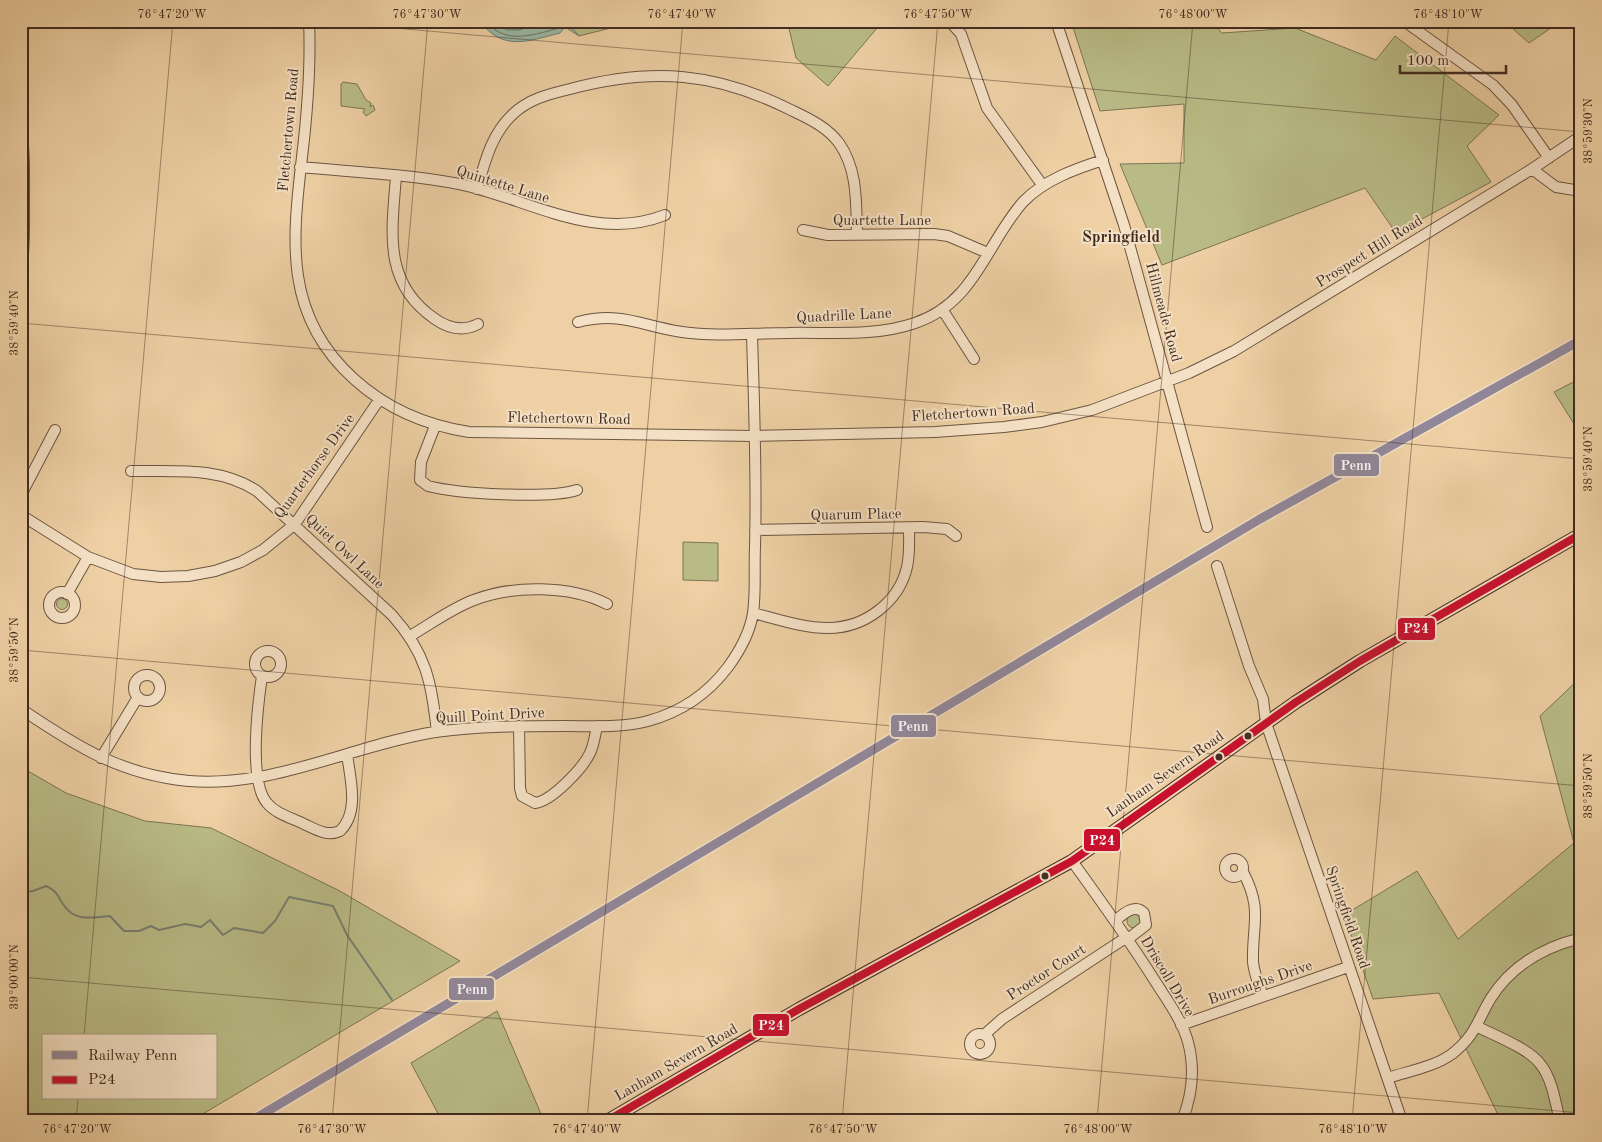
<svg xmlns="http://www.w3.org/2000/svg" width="1602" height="1142" viewBox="0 0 1602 1142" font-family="'Old Standard TT',serif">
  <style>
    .green { fill: #b9bb86; stroke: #7d7454; fill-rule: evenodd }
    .water { fill: #99b7a5; stroke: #767f70 }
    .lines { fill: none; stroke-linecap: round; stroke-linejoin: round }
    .shore { stroke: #6d7263; stroke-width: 1 }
    .stream { stroke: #767f70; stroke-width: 2 }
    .minor-casing { stroke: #6c5542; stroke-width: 12 }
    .major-casing { stroke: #412c21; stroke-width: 14 }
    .minor { stroke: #f4e0c4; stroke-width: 10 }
    .major { stroke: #eed0a4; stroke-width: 12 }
    .bus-1-casing { stroke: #f4e0c4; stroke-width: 11 }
    .bus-1 { stroke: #c8102e; stroke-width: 8 }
    .rail-1-casing { stroke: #f4e0c4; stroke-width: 12 }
    .rail-1 { stroke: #92889b; stroke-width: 9 }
    .ticks { fill: none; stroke: #412c21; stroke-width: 1; stroke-opacity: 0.45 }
    .bus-dot { fill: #412c21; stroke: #f4e0c4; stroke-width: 2 }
    .labels { text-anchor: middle; stroke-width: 4; stroke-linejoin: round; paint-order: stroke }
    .street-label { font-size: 15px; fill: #412c21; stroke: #f4e0c4 }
    .neighbourhood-label { font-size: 16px; font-weight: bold; fill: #412c21; stroke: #f4e0c4 }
    .line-badge { stroke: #f4e0c4; stroke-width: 2 }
    .badge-label { font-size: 14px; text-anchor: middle; font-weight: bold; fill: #fff }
    .neatline { fill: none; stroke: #412c21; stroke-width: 2 }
    .ticks-label { font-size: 12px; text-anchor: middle; fill: #412c21 }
  </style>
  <rect width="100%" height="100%" fill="#eed0a4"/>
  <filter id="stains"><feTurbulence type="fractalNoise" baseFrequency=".004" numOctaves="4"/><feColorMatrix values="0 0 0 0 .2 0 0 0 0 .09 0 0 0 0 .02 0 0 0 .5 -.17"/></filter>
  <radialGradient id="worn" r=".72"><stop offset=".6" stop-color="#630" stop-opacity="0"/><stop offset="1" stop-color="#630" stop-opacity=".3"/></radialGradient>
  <path class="green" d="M556,21H638L579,36L568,24Z
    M782,21H883L828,86L796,58L788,24Z
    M1071,21H1211L1222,33L1295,28L1376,60L1395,36L1499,115L1467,146L1491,182L1396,233L1365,188L1162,265L1120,164L1184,163V104L1100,111Z
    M1504,21H1561L1529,43Z
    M343,82L357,84L366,100L371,103L370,107L373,105L375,110L366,116L363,112L365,109L341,106V84Z
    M1581,378V435L1554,392Z
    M683,542L718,543V581L683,580Z
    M56.5 604a5.5 5.5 0 1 1 11 0a5.5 5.5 0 1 1-11 0Z
    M1581,677V1121H1501L1439,993L1373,999L1344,915L1417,871L1458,939L1574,843L1540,716Z
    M21,767L66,793L145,821L211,828L338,890L460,961L191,1121H21ZM44,1036H216V1098H44Z
    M1127 921a7 7 0 1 1 14 0a7 7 0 1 1-14 0Z
    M497,1011L544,1121H442L411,1063Z"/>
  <path class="water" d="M480,21H556L568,24L579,36L565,27L560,33C529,41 502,52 480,21Z"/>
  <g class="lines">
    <path class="shore" d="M486,21C504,45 532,35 556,29L561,21
      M494,21L507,30H518L554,21"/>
    <path class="stream" d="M21,893L33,891L46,886C61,893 56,897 66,908C77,922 95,917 110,916L124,931H139L151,926L159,930L185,924L201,927L210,920L223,935L234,928L263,933L275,921L289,897L333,906L347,935L392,1000"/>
    <defs>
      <path id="minor" d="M309,21C311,64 307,115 302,157C292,242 284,316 354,379C387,409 424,425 469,432L754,436L935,432L1004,427L1042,422L1092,410L1189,373L1234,351L1532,169L1581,136
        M1056,21L1124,225L1207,527
        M1404,21L1493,85L1512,105L1549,158
        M952,24L961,34L987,108L1043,186
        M21,33L27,21
        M21,126C25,150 24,175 24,199C24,224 25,248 21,272
        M300,167C353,172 407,174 459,184C527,198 594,243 665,215
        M1532,169L1556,187L1581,191
        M396,176C392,231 382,283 435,319C448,328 463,332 478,324
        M477,189C485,162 491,135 512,115C528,99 549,94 570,89C653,67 716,72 793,111C810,119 828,128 839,143C858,170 856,203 857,234
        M803,230L828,235L934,234L948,236L988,253
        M942,309L974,359
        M578,322C622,311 641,326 682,332C717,337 752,333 788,333C830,332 875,337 915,323C975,303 986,244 1023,202C1044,180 1075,169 1103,160
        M435,426L421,462L420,480L428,486C458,494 550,499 577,490
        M131,471C174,472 219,466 257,491L392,615C427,654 431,682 437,732
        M21,495L55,430
        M21,515L88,557L133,574L161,577L188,576L215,571L241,562L263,550L295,524L379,400
        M755,530L923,527L947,529L956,536
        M1217,566L1249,666L1263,699L1266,723L1402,1121
        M49 605a13 13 0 1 1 26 0a13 13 0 1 1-26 0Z
        M67,594L88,557
        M753,613C777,619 803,628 828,628C865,628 899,602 907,567C910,554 909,541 909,528
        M410,636C431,624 452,608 474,600C513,585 570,585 607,604
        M255 664a13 13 0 1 1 26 0a13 13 0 1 1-26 0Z
        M134 688a13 13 0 1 1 26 0a13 13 0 1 1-26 0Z
        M262,676C258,703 248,781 267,803C276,814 292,818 304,824C315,829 327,837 340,831C360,812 350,778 347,754
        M21,709C76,746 121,775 189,781C274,788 353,745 435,732C478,726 523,726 566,726C593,726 622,728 648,721C681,712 707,695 728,667C739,652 750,632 753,613C756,592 754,569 755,547C757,476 754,405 752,334
        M519,726L520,788L522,796L535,803C552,801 583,768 590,753C594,745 595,735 597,726
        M101,758L138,697
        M1225 868a9 9 0 1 1 18 0a9 9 0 1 1-18 0Z
        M1072,861C1101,901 1129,940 1155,981C1167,1000 1182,1020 1188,1042C1195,1068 1192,1096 1182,1121
        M1243,872C1263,910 1252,924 1253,962C1254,974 1259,985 1263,996
        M1115,921C1123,914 1135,903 1144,913L1146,925L1128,939
        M1181,1025L1348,967
        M1478,1027C1496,1036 1530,1049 1541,1065C1553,1081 1555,1102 1560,1121
        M970 1044a10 10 0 1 1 20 0a10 10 0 1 1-20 0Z
        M984,1035L1002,1019L1127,937
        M1388,1078C1409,1071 1434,1067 1452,1054C1476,1035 1477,1021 1491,998C1512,965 1544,947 1581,938"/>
      <path id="major" d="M607,1121L799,1009L1072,861L1296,702L1360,661L1581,534"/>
    </defs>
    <use href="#minor" class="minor-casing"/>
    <use href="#major" class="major-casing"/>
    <use href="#minor" class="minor"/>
    <use href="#major" class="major"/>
    <defs>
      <path id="bus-1" d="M607,1121L799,1009L1072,861L1296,702L1360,661L1581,534"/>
    </defs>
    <use href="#bus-1" class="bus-1-casing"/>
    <use href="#bus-1" class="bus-1"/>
    <defs>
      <path id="rail-1" d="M251,1121L1260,519L1581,340"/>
    </defs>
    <use href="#rail-1" class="rail-1-casing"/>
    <use href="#rail-1" class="rail-1"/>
  </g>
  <path class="ticks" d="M314,21L1581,132M21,323L1581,459M21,650L1581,786M21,977L1581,1113M84,1036L173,21M76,1121L78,1098M332,1121L428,21M587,1121L683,21M842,1121L938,21M1097,1121L1193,21M1352,1121L1449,21"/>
  <g class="bus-dot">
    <circle cx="1248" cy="736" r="4.5"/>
    <circle cx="1219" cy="757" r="4.5"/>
    <circle cx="1045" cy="876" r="4.5"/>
  </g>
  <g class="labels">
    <g class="street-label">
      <text transform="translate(288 130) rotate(-85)" y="5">Fletchertown Road</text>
      <text transform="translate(503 184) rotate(17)" y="5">Quintette Lane</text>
      <text x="882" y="225">Quartette Lane</text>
      <text transform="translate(1369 251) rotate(-32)" y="5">Prospect Hill Road</text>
      <text transform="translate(1164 312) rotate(75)" y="5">Hillmeade Road</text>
      <text transform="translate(844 315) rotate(-3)" y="5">Quadrille Lane</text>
      <text transform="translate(973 412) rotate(-4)" y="5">Fletchertown Road</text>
      <text transform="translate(569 418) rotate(1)" y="5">Fletchertown Road</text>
      <text transform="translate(314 466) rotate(-54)" y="5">Quarterhorse Drive</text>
      <text transform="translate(856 514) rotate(-1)" y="5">Quarum Place</text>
      <text transform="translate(345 551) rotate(43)" y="5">Quiet Owl Lane</text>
      <text transform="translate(490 715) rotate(-3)" y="5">Quill Point Drive</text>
      <text transform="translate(1165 774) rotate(-35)" y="5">Lanham Severn Road</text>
      <text transform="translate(1348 917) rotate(71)" y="5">Springfield Road</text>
      <text transform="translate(1046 972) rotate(-33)" y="5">Proctor Court</text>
      <text transform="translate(1168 976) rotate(59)" y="5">Driscoll Drive</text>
      <text transform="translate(1260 982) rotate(-19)" y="5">Burroughs Drive</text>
      <text transform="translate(676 1062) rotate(-30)" y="5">Lanham Severn Road</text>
    </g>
    <g class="neighbourhood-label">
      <text x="1121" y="242">Springfield</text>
    </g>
  </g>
  <g class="line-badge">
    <rect x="1333" y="453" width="47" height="24" rx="5" fill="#92889b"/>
    <rect x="1397" y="617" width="39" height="24" rx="5" fill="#c8102e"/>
    <rect x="890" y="714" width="47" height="24" rx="5" fill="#92889b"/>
    <rect x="1083" y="828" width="38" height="24" rx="5" fill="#c8102e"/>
    <rect x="448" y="977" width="47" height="24" rx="5" fill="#92889b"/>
    <rect x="752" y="1013" width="38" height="24" rx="5" fill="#c8102e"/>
  </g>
  <g class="badge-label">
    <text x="1356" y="470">Penn</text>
    <text x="1416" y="633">P24</text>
    <text x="913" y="731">Penn</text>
    <text x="1102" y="845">P24</text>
    <text x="472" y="994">Penn</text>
    <text x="771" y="1030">P24</text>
  </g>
  <rect width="1602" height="1142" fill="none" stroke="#eed0a4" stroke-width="55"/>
  <rect x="42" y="1034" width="175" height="65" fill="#f4e0c4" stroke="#ac9883"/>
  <rect x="52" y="1051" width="25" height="8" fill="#92889b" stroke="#ac9883"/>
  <text x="88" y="1060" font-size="15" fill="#412c21">Railway Penn</text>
  <rect x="52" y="1076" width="25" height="8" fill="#c8102e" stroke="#ac9883"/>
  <text x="88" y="1084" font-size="15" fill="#412c21">P24</text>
  <path d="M1400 65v8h106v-8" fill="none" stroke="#412c21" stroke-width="2.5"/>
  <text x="1407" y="65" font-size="15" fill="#412c21" stroke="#f4e0c4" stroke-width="4" paint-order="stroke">100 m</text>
  <rect x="28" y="28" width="1546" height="1086" class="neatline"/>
  <g class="ticks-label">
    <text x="172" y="18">76°47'20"W</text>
    <text x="427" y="18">76°47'30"W</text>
    <text x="682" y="18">76°47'40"W</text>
    <text x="938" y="18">76°47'50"W</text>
    <text x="1193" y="18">76°48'00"W</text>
    <text x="1448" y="18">76°48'10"W</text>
    <text transform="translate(1588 131) rotate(-90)" y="4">38°59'30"N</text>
    <text transform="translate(14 323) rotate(-90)" y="4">38°59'40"N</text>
    <text transform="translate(1588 459) rotate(-90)" y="4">38°59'40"N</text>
    <text transform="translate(14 650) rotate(-90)" y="4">38°59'50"N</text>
    <text transform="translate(1588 786) rotate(-90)" y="4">38°59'50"N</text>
    <text transform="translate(14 977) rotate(-90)" y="4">39°00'00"N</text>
    <text x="77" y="1133">76°47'20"W</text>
    <text x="332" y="1133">76°47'30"W</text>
    <text x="587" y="1133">76°47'40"W</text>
    <text x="843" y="1133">76°47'50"W</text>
    <text x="1098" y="1133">76°48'00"W</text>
    <text x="1353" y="1133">76°48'10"W</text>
  </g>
  <rect width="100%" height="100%" filter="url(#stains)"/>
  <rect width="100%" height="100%" fill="url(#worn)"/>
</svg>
